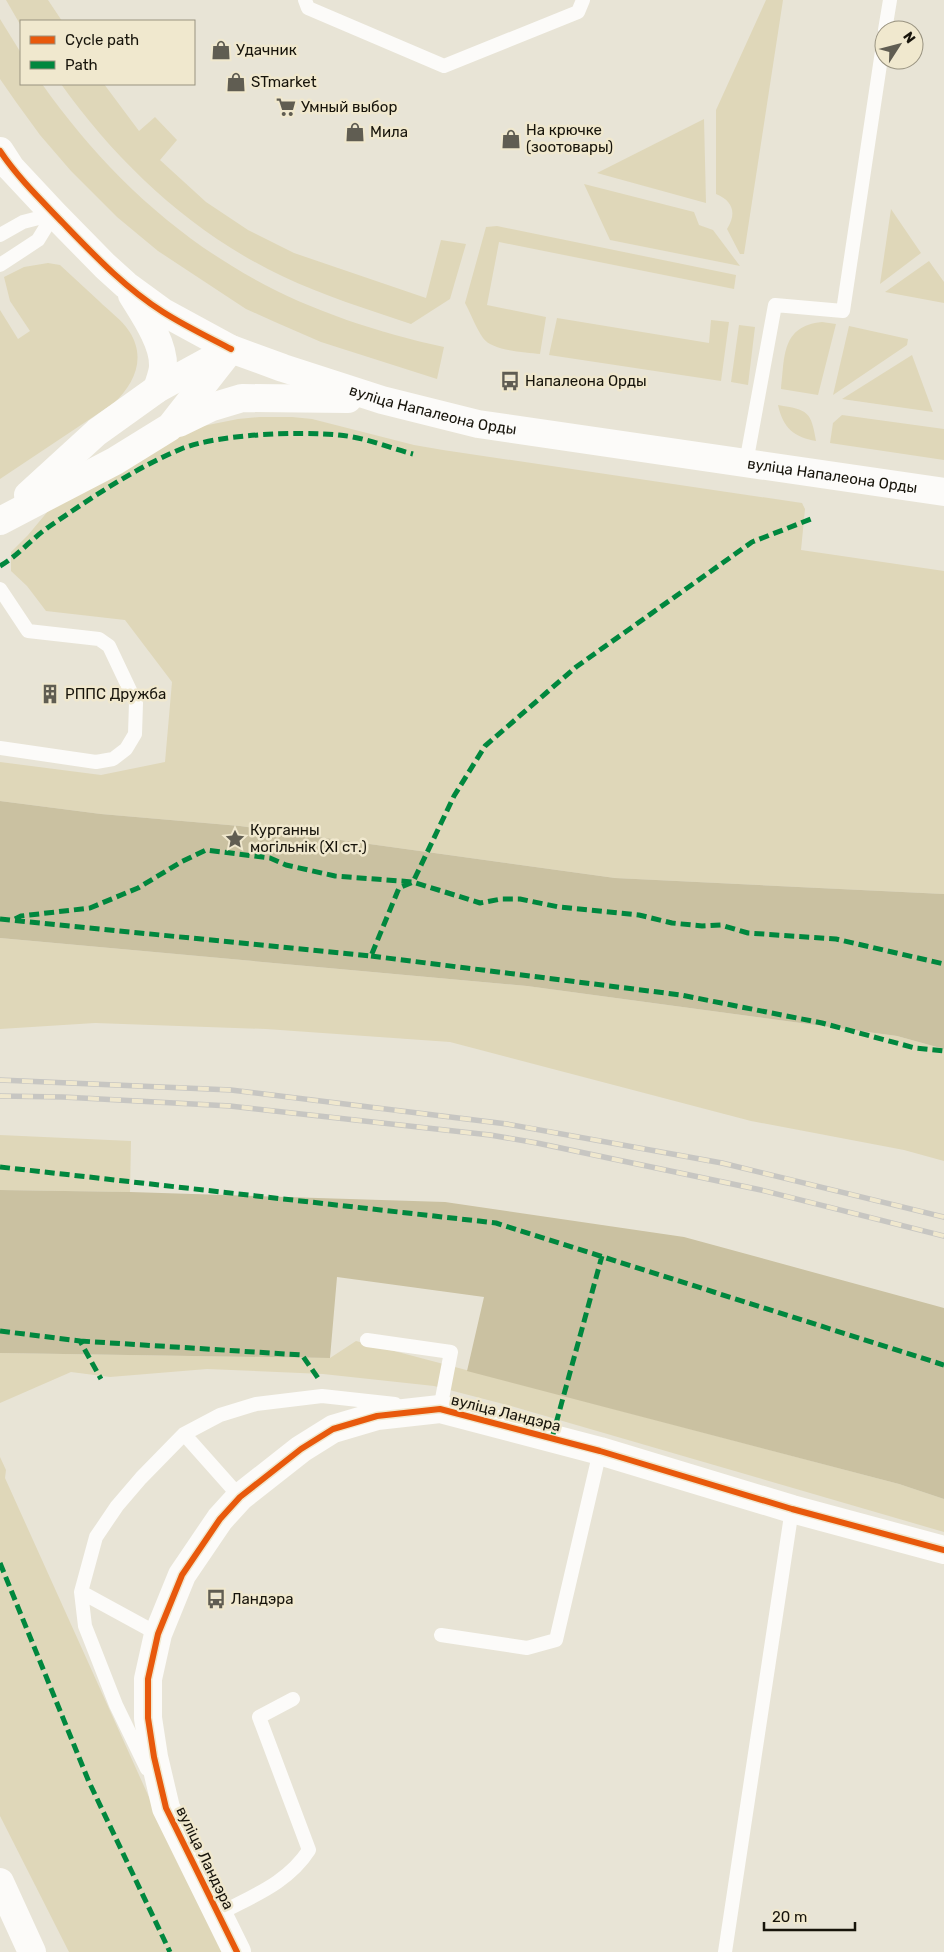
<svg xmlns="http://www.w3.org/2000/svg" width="944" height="1952" viewBox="0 0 944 1952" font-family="Rubik,sans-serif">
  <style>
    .green { fill: #dfd7b9 }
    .forest { fill: #cac1a1 }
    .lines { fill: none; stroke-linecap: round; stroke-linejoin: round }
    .lane { stroke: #fcfbf9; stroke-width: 14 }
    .secondary { stroke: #fcfbf9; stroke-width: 28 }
    .highway { stroke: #fcfbf9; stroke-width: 28 }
    .rail-casing { stroke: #c7c6c2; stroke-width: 5.5 }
    .rail { stroke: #f0e8ce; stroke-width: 4; stroke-dasharray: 11; stroke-linecap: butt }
    .quiet { stroke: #00873e; stroke-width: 5; stroke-dasharray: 10 5; stroke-linecap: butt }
    .cycleway-casing { stroke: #f0e8ce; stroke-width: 9 }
    .cycleway { stroke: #e8590c; stroke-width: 6 }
    .labels { text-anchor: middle; stroke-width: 5; stroke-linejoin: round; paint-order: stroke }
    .poi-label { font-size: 15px; fill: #17140b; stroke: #f0e8ce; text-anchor: start }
    .street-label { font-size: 15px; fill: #17140b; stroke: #f0e8ce }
  </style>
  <rect width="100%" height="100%" fill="#e8e4d6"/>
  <path class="green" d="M6,0H48L62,21H21V26Z
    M766,0H783L744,254H740L727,229C737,213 733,201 716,194V110Z
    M0,19L21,53V84H42C93,156 156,220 232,266C296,306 371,331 444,347L437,379L321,342L275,322L246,309L158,251L117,217L71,171L40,135L16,102L0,79Z
    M61,84H104L139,131L155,117L177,140L160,160L206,202L248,230L294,253L426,298L441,240L466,244L450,299L411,324C367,309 324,296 282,276C193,234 118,164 61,84Z
    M704,119L706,203L597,173Z
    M584,184L694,212L699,225L713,230L740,266L610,240Z
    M891,209L921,253L880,284Z
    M497,226L736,275L734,289L499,242L487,305L546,317L540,354C525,352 492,351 483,338C476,328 471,314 465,303L486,227Z
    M929,261L944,282V303L885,292Z
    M48,263L60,265C73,277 86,289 99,301C109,311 122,320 129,331C147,358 134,384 114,403L0,479V310L18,339L30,331L10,301L4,277L24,267Z
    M557,318L709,343L711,320L729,322L721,381L549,355Z
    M822,322L836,324L818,395L781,389C785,357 781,326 822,322Z
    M739,325L755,327L748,385L731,382Z
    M849,326L908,339L907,345L833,395Z
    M912,355L933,412L842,399Z
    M778,405C808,410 811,411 816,441C794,437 783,428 778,405Z
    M842,415L944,429V460L830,443L833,423Z
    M260,417H292L312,419L414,445L443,450L802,503L805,509L801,550L944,571V894L615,878L240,826L101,814L0,801V762L101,775L165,762L172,682L125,620L46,611L27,586L11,571V552L28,535L49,510L165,441L203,426L238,419Z
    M0,938L527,986L897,1036L944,1049V1161L904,1150L751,1121L450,1042L266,1029L95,1023L0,1029Z
    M0,1135L131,1141L130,1192L0,1190Z
    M356,1341L899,1484L944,1499V1532L511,1406L434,1386L323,1374L207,1369L110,1377L71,1372L0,1403V1353L330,1358Z
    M0,1457L6,1470L5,1478L148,1795L222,1952H69L0,1816Z"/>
  <path class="forest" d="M0,801L101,814L240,826L615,878L944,894V1049L897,1036L527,986L0,938Z
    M0,1190L130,1192L445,1202L684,1237L944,1308V1499L899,1484L467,1371L484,1297L337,1277L330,1358L0,1353Z"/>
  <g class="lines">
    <path class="lane" d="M305,0L308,8L444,66L578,12L583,0
      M885,30L890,0
      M0,235L23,222L54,214
      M0,265L38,240L54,214
      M746,463L775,305L843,311L884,38
      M0,589L28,631L99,639L109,646L136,703L135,734L126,749L113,759L96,762L0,748
      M367,1340L451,1352L440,1409H436
      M184,1434L240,1497
      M81,1592L158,1634
      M441,1635L527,1648L556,1640L600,1451
      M147,1769L116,1705L85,1626L81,1592L96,1537L117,1506L141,1478L184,1434L220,1415L256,1404L322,1396L395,1404
      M219,1914C252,1896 288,1883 309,1850L259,1717L293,1699
      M725,1952L792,1509"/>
    <g class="secondary">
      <path id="s1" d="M0,151L11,168L54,214L105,266L126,285L163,312L231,349L283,368L382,400L478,424L944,492"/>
      <path d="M132,295C143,313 164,343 163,366C163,373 159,382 157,389"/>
      <path d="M179,423L212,407L242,398L348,399"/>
      <path d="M28,495L97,432L157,389L223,353"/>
      <path d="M0,521L115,461L170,427L231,349"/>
      <path d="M237,1952L166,1808L154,1757L148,1718V1679L158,1634L182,1575L220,1519L240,1497L301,1449L333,1429L377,1416L440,1409L600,1451L792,1509L944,1550"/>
    </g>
    <path class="highway" d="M0,1882L32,1952"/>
    <defs>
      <path id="rail" d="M0,1080L231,1090L507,1124L722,1163L944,1217
        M0,1096L63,1097L230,1106L490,1135L537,1143L761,1190L944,1236"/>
    </defs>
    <use href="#rail" class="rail-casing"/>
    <use href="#rail" class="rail"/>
    <path class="quiet" d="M0,566C19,555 32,538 50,526C91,498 135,468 181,449C218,434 299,431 339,435C363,437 390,448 413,454
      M0,919L371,956L399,888L413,882L454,796L485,746L576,667L752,542L811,519
      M15,919L21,916L90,908L138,888L181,862L206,850L270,858L286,865L335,876L413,882L480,903L501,899H520L559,907L639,915L672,923L702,926L721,925L748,933L836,939L944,964
      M371,956L681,995L822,1023L915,1048L944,1051
      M0,1167L496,1223L944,1365
      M0,1331L80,1341L101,1379
      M80,1341L302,1355L318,1378
      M552,1438L602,1256
      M0,1563L89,1782L170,1952"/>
    <defs>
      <path id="cycleway" d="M0,151C18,178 41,200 63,223C94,255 125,288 163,312C185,326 208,337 231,349
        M237,1952L166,1808L154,1757L148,1718V1679L158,1634L182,1575L220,1519L240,1497L301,1449L333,1429L377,1416L440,1409L600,1451L792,1509L944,1550"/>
    </defs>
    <use href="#cycleway" class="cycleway-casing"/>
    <use href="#cycleway" class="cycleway"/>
  </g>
  <defs>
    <symbol id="shop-bare" viewBox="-9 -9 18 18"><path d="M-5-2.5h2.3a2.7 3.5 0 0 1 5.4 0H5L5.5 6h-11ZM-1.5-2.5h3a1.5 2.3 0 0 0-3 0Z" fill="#605d52" stroke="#f0e8ce" stroke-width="2.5" paint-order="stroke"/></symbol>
    <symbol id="supermarket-bare" viewBox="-9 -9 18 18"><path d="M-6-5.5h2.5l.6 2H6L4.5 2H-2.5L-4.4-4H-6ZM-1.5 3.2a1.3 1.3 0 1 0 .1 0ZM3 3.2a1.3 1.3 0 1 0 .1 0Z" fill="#605d52" stroke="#f0e8ce" stroke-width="2.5" paint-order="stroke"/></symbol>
    <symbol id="bus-bare" viewBox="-9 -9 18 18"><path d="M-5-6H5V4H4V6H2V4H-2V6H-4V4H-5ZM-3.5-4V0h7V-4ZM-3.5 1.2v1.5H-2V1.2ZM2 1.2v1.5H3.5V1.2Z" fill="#605d52" stroke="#f0e8ce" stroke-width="2.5" paint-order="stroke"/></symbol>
    <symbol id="building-bare" viewBox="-9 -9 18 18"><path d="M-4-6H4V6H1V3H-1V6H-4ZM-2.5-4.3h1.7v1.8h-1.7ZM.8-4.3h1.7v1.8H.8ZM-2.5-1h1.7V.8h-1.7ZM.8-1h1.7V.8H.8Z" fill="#605d52" stroke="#f0e8ce" stroke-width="2.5" paint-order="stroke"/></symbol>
    <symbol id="sight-bare" viewBox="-9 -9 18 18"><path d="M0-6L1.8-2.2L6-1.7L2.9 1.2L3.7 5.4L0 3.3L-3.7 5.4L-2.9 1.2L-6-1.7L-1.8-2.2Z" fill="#605d52" stroke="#f0e8ce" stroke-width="2.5" paint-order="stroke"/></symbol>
  </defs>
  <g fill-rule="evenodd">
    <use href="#shop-bare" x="207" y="36" width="28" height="28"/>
    <use href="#shop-bare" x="222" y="68" width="28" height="28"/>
    <use href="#supermarket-bare" x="272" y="93" width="28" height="28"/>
    <use href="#shop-bare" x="341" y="118" width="28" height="28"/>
    <use href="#shop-bare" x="497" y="125" width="28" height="28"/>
    <use href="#bus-bare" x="496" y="367" width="28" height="28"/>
    <use href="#building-bare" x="36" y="680" width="28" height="28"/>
    <use href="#sight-bare" x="221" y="825" width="28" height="28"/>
    <use href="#bus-bare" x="202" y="1585" width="28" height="28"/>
  </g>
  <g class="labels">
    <g class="poi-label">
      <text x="236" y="55">Удачник</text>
      <text x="251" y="87">STmarket</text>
      <text x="301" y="112">Умный выбор</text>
      <text x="526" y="135">На крючке<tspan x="526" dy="17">(зоотовары)</tspan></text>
      <text x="370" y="137">Мила</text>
      <text x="525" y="386">Напалеона Орды</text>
      <text x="65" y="699">РППС Дружба</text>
      <text x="250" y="835">Курганны<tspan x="250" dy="17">могільнік (XI ст.)</tspan></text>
      <text x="231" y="1604">Ландэра</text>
    </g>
    <g class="street-label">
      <text dy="5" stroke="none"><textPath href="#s1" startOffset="519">вуліца Напалеона Орды</textPath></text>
      <text dy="5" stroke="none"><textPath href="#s1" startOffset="924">вуліца Напалеона Орды</textPath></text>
      <text transform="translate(506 1413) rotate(14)" y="5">вуліца Ландэра</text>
      <text transform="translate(205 1858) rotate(64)" y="5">вуліца Ландэра</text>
    </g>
  </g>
  <rect x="20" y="20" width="175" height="65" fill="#f0e8ce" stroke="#999380"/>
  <rect x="30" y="36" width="25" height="8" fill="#e8590c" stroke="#999380"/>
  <text x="65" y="45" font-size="15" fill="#17140b">Cycle path</text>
  <rect x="30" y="61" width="25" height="8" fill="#00873e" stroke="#999380"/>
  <text x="65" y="70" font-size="15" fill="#17140b">Path</text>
  <g transform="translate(899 45) rotate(54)"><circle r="24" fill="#f0e8ce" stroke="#999380"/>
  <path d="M0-4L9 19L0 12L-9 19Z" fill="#605d52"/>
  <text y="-8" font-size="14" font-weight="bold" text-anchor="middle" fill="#17140b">N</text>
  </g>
  <path d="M764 1922v8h91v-8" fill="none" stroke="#17140b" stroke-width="2.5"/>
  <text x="772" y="1922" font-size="15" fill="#17140b" stroke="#f0e8ce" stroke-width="4" paint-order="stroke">20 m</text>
</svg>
